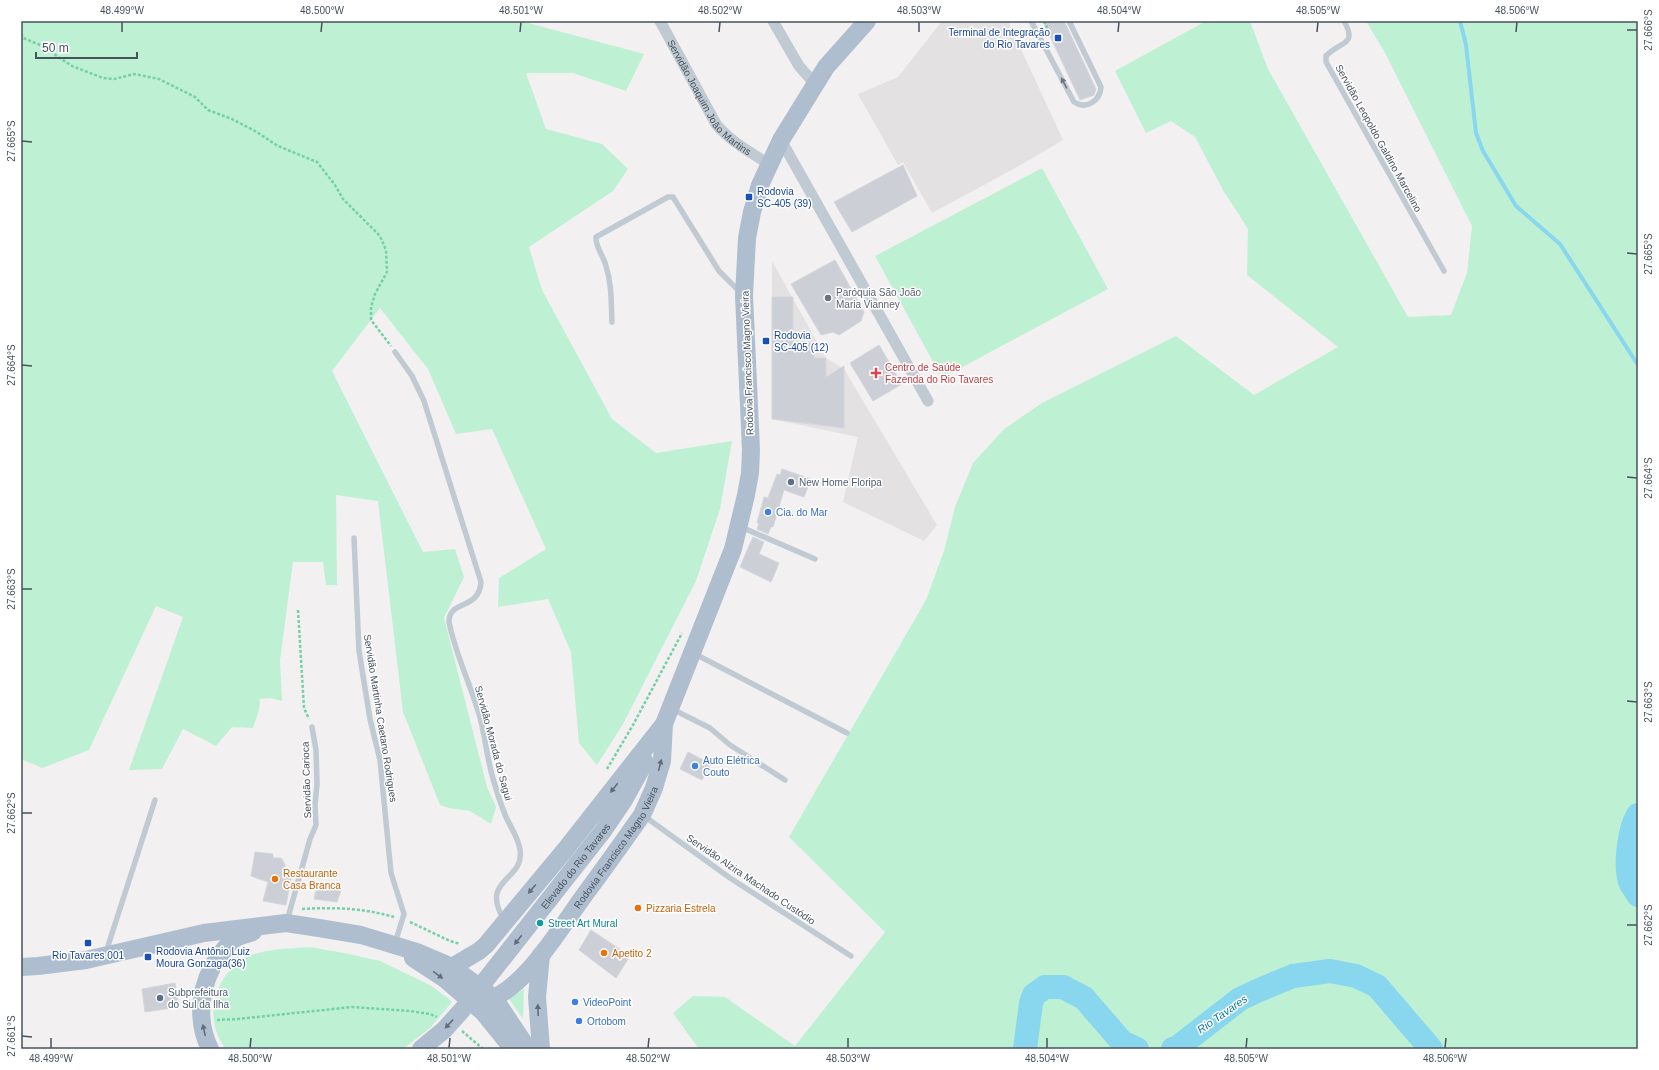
<svg xmlns="http://www.w3.org/2000/svg" width="1659" height="1070" viewBox="0 0 1659 1070" font-family="Helvetica,sans-serif">
  <style>
    .education { fill: #e3e1e2 }
    .green { fill: #bef1d3 }
    .lines { fill: none; stroke-linecap: round; stroke-linejoin: round }
    .stream { stroke: #89d6ef; stroke-width: 4 }
    .river { stroke: #89d6ef; stroke-width: 24 }
    .building { fill: #cccfd5; stroke: #d4d6dc }
    .path { stroke: #74d0a6; stroke-width: 2.5; stroke-dasharray: 3 2; stroke-linecap: butt }
    .service { stroke: #c0cad2; stroke-width: 5.5 }
    .minor { stroke: #c0cad2; stroke-width: 11 }
    .primary { stroke: #afbecf; stroke-width: 18 }
    .oneway { fill: #6b7681 }
    .oneway2 { fill: #616d7a }
    .ticks { fill: none; stroke: #47525e; stroke-width: 1.5 }
    .transit-dot { fill: #1a4fb4; stroke: #fff; stroke-width: 1.5 }
    .worship-dot { fill: #6b7280; stroke: #fff; stroke-width: 1.5 }
    .health-dot { fill: #e0444e; stroke: #fff; stroke-width: 1.5 }
    .service-dot { fill: #5c6f8a; stroke: #fff; stroke-width: 1.5 }
    .shop-dot { fill: #3f7fe0; stroke: #fff; stroke-width: 1.5 }
    .food-dot { fill: #e8710a; stroke: #fff; stroke-width: 1.5 }
    .culture-dot { fill: #0f9aa8; stroke: #fff; stroke-width: 1.5 }
    .labels { text-anchor: middle; stroke-width: 3; stroke-linejoin: round; paint-order: stroke }
    .transit-label { font-size: 10px; fill: #164399; stroke: #fff; text-anchor: start }
    .street-label { font-size: 10px; fill: #47525e; stroke: #fff }
    .worship-label { font-size: 10px; fill: #5b616d; stroke: #fff; text-anchor: start }
    .health-label { font-size: 10px; fill: #be3a42; stroke: #fff; text-anchor: start }
    .service-label { font-size: 10px; fill: #4e5e75; stroke: #fff; text-anchor: start }
    .shop-label { font-size: 10px; fill: #366cbe; stroke: #fff; text-anchor: start }
    .food-label { font-size: 10px; fill: #c56008; stroke: #fff; text-anchor: start }
    .culture-label { font-size: 10px; fill: #0d838f; stroke: #fff; text-anchor: start }
    .water-label { font-size: 11px; font-style: italic; fill: #097aa1; stroke: #fff }
    .neatline { fill: none; stroke: #47525e; stroke-width: 1.5 }
    .ticks-label { font-size: 10px; text-anchor: middle; fill: #47525e }
  </style>
  <rect width="100%" height="100%" fill="#f2f0f0"/>
  <path class="education" d="M942,21H1008L1063,140L1019,166L932,213L903,162L898,165L858,94L898,77Z
    M772,261L826,358L844,369L937,525L924,541L843,502L858,437L772,419Z"/>
  <path class="green" d="M21,21H521L644,54L626,91L573,73H526L546,129L602,144L628,169L613,191L529,247L542,290L612,419L656,453L732,441L720,509L696,581L623,724L597,765L579,743L571,652L548,599L498,607L499,578L546,549L492,429L456,434L428,369L380,308L332,371L423,552L455,549L464,577L444,618L487,787L496,807L491,824L470,811L449,808L440,805L403,712L378,501L336,495L337,585H326L323,562H293L280,660L282,701L270,698L260,699L259,710L253,728L232,727L216,746L183,729L162,769L129,770L183,617L156,606L89,750L42,768L21,759Z
    M1206,21H1250L1268,69L1408,317L1451,315L1467,273L1472,226L1384,51L1366,21H1638V1049H699L673,1013L693,996L725,997L795,1046L885,932L789,837L926,600L944,551L955,507L973,463L1004,429L1042,403L1176,336L1254,395L1338,347L1247,275L1248,229L1223,190L1195,137L1171,121L1146,133L1115,71Z
    M1042,168L1108,289L942,378L875,256Z
    M310,947L344,953L380,961L430,985L448,998L452,1002L430,1028L403,1049H226C206,1024 211,990 232,968C235,965 238,962 241,960C261,948 288,949 310,947Z
    M524,989L523,1019L509,999Z"/>
  <g class="lines">
    <path class="stream" d="M1460,21L1466,45L1476,133L1483,151L1516,206L1560,244L1638,365"/>
    <path class="river" d="M1638,815C1629,829 1624,868 1631,884C1633,887 1636,891 1638,895
      M1025,1049L1031,1003L1034,995L1045,987H1063L1084,998L1122,1042L1137,1049
      M1173,1049L1178,1047L1240,999L1257,991L1293,976L1330,971L1356,976L1377,986L1431,1049"/>
  </g>
  <path class="building" d="M1043,21H1064L1096,89L1094,95L1080,100Z
    M903,165L917,196L852,232L834,202Z
    M835,260L864,312L861,321L839,335L833,332L821,335L791,284Z
    M772,297H793V343H814V358H826V377L844,366V428L772,419Z
    M879,345L902,384L873,401L850,363Z
    M782,469L811,479L804,497L784,490L773,527H771L768,534L757,529L759,523H757L764,497L768,498L777,474L780,475Z
    M753,537L764,542L759,554L779,563L771,582L740,567Z
    M688,752L711,764L702,780L680,769Z
    M255,852L273,854V858H281L285,864V872L292,873L286,905L263,901L268,882L251,876Z
    M318,883L342,887L337,902L314,899Z
    M591,930L630,956L616,978L579,950Z
    M175,983L179,1007L145,1012L142,989Z"/>
  <g class="lines">
    <path class="path" d="M1044,21L1047,28
      M21,34L23,38L40,45L72,66L103,78L114,79L134,74L159,79L195,97L208,110L232,119L255,131L278,146L317,162L335,185L343,199L380,236L386,250L387,272L375,294L371,307V320L391,346
      M298,610L304,708L309,719
      M607,769L633,725L682,633
      M302,909C333,907 363,908 394,917
      M410,922L450,941L460,944
      M217,1020L238,1019L352,1007L410,1011L430,1014L437,1017
      M462,1031L483,1049"/>
    <path class="service" d="M1031,21L1074,102C1086,110 1100,101 1101,87L1069,21
      M1344,21C1358,46 1340,41 1326,56V62L1444,271
      M612,322C611,303 612,285 606,266C604,257 595,246 596,237L668,197H673L719,271L740,292
      M395,352L412,376L424,401L481,582C479,611 449,599 449,622C455,653 470,683 479,714C486,738 487,762 495,785C498,796 502,807 506,817C511,828 519,839 520,850C525,881 479,878 504,920
      M741,527L815,559
      M354,538L359,651L370,719L380,760L391,873L404,914L395,943
      M695,654L847,733
      M672,709L710,728L730,745L785,780
      M644,816L730,878L851,956
      M287,921L310,839L316,825L315,805L317,784L316,750L312,727
      M106,952L155,800"/>
    <g class="minor">
      <path id="s1" d="M660,21L716,124C731,142 750,152 769,164"/>
      <path d="M773,21L799,66L815,84"/>
      <path d="M781,140L928,401"/>
    </g>
    <g class="primary">
      <path d="M413,958L445,979L483,1012L513,1049"/>
      <path d="M21,967L38,966L86,960L204,933L286,923L319,928L361,935L417,952L452,967L494,998L528,1049"/>
      <path d="M452,967L479,951L486,945L565,850L664,724L733,549L746,495L750,473L751,450L744,296L747,238L752,212L760,185L781,140L826,67L867,21"/>
      <path id="s2" d="M483,1001C521,995 561,927 583,897C603,870 623,842 642,815L654,788L662,761L664,724"/>
      <path d="M210,1049C195,1019 200,983 219,956C224,950 229,942 236,938C241,935 248,934 253,932"/>
      <path id="s3" d="M421,1049L444,1030L462,1010L603,831L624,800L645,762"/>
      <path d="M541,1049L537,997L541,955"/>
    </g>
  </g>
  <defs><path id="oneway-solid" d="M-6-.8H1V-3.2L6.5 0L1 3.2V.8H-6Z"/></defs>
  <use class="oneway" href="#oneway-solid" transform="translate(1064 83) rotate(-118)"/>
  <g class="oneway2">
    <use href="#oneway-solid" transform="translate(660 765) rotate(-76)"/>
    <use href="#oneway-solid" transform="translate(614 788) rotate(128)"/>
    <use href="#oneway-solid" transform="translate(532 889) rotate(130)"/>
    <use href="#oneway-solid" transform="translate(518 940) rotate(128)"/>
    <use href="#oneway-solid" transform="translate(438 975) rotate(36)"/>
    <use href="#oneway-solid" transform="translate(538 1010) rotate(-92)"/>
    <use href="#oneway-solid" transform="translate(449 1024) rotate(133)"/>
    <use href="#oneway-solid" transform="translate(204 1030) rotate(-102)"/>
  </g>
  <path class="ticks" d="M1627,30H1637M122,32V22M321,32L322,22M520,32L521,22M719,32L720,22M919,32V22M1118,32L1119,22M1317,32L1318,22M1516,32L1517,22M22,141L32,142M1627,253L1637,254M22,365L32,366M1627,477L1637,478M22,589H32M1627,701L1637,702M22,813H32M1627,925H1637M22,1036L32,1037M51,1048V1038M250,1048L251,1038M449,1048L450,1038M648,1048L649,1038M848,1048V1038M1047,1048V1038M1246,1048L1247,1038M1445,1048L1446,1038"/>
  <g class="transit-dot">
    <rect x="1054" y="34" width="8" height="8" rx="2"/>
    <rect x="745" y="193" width="8" height="8" rx="2"/>
    <rect x="762" y="337" width="8" height="8" rx="2"/>
    <rect x="84" y="939" width="8" height="8" rx="2"/>
    <rect x="144" y="953" width="8" height="8" rx="2"/>
  </g>
  <circle class="worship-dot" cx="828" cy="298" r="4"/>
  <path class="health-dot" d="M874 367h4v4h4v4h-4v4h-4v-4h-4v-4h4z"/>
  <g class="service-dot">
    <circle cx="791" cy="482" r="4"/>
    <circle cx="160" cy="998" r="4"/>
  </g>
  <g class="shop-dot">
    <circle cx="768" cy="512" r="4"/>
    <circle cx="695" cy="766" r="4"/>
    <circle cx="575" cy="1002" r="4"/>
    <circle cx="579" cy="1021" r="4"/>
  </g>
  <g class="food-dot">
    <circle cx="275" cy="879" r="4"/>
    <circle cx="638" cy="908" r="4"/>
    <circle cx="604" cy="953" r="4"/>
  </g>
  <circle class="culture-dot" cx="540" cy="923" r="4"/>
  <g class="labels">
    <g class="transit-label">
      <text x="1050" y="36" text-anchor="end">Terminal de Integração<tspan x="1050" dy="12">do Rio Tavares</tspan></text>
      <text x="757" y="195">Rodovia<tspan x="757" dy="12">SC-405 (39)</tspan></text>
      <text x="774" y="339">Rodovia<tspan x="774" dy="12">SC-405 (12)</tspan></text>
      <text x="156" y="955">Rodovia Antônio Luiz<tspan x="156" dy="12">Moura Gonzaga(36)</tspan></text>
      <text x="88" y="959" text-anchor="middle">Rio Tavares 001</text>
    </g>
    <g class="street-label">
      <text dy="4" stroke="none"><textPath href="#s1" startOffset="92">Servidão Joaquim João Martins</textPath></text>
      <text transform="translate(1379 138) rotate(61)" y="4">Servidão Leopoldo Galdino Marcelino</text>
      <text transform="translate(747 363) rotate(-92)" y="4">Rodovia Francisco Magno Vieira</text>
      <text transform="translate(381 718) rotate(81)" y="4">Servidão Martinha Caetano Rodrigues</text>
      <text transform="translate(494 743) rotate(75)" y="4">Servidão Morada do Sagui</text>
      <text transform="translate(306 780) rotate(-92)" y="4">Servidão Carioca</text>
      <text dy="4" stroke="none"><textPath href="#s2" startOffset="207">Rodovia Francisco Magno Vieira</textPath></text>
      <text dy="4" stroke="none"><textPath href="#s3" startOffset="240">Elevado do Rio Tavares</textPath></text>
      <text transform="translate(751 879) rotate(34)" y="4">Servidão Alzira Machado Custódio</text>
    </g>
    <g class="worship-label">
      <text x="836" y="296">Paróquia São João<tspan x="836" dy="12">Maria Vianney</tspan></text>
    </g>
    <g class="health-label">
      <text x="885" y="371">Centro de Saúde<tspan x="885" dy="12">Fazenda do Rio Tavares</tspan></text>
    </g>
    <g class="service-label">
      <text x="799" y="486">New Home Floripa</text>
      <text x="168" y="996">Subprefeitura<tspan x="168" dy="12">do Sul da Ilha</tspan></text>
    </g>
    <g class="shop-label">
      <text x="776" y="516">Cia. do Mar</text>
      <text x="703" y="764">Auto Elétrica<tspan x="703" dy="12">Couto</tspan></text>
      <text x="583" y="1006">VideoPoint</text>
      <text x="587" y="1025">Ortobom</text>
    </g>
    <g class="food-label">
      <text x="283" y="877">Restaurante<tspan x="283" dy="12">Casa Branca</tspan></text>
      <text x="646" y="912">Pizzaria Estrela</text>
      <text x="612" y="957">Apetito 2</text>
    </g>
    <g class="culture-label">
      <text x="548" y="927">Street Art Mural</text>
    </g>
    <g class="water-label">
      <text transform="translate(1222 1014) rotate(-35)" y="4">Rio Tavares</text>
    </g>
  </g>
  <rect width="1659" height="1070" fill="none" stroke="#ffffff" stroke-width="44"/>
  <path d="M36 52v6h101v-6" fill="none" stroke="#47525e" stroke-width="2"/>
  <text x="42" y="52" font-size="12" fill="#47525e" stroke="#ffffff" stroke-width="3" paint-order="stroke">50 m</text>
  <rect x="22" y="22" width="1615" height="1026" class="neatline"/>
  <g class="ticks-label">
    <text x="122" y="14">48.499°W</text>
    <text x="322" y="14">48.500°W</text>
    <text x="521" y="14">48.501°W</text>
    <text x="720" y="14">48.502°W</text>
    <text x="919" y="14">48.503°W</text>
    <text x="1119" y="14">48.504°W</text>
    <text x="1318" y="14">48.505°W</text>
    <text x="1517" y="14">48.506°W</text>
    <text transform="translate(1648 30) rotate(-90)" y="4">27.666°S</text>
    <text transform="translate(11 141) rotate(-90)" y="4">27.665°S</text>
    <text transform="translate(1648 254) rotate(-90)" y="4">27.665°S</text>
    <text transform="translate(11 365) rotate(-90)" y="4">27.664°S</text>
    <text transform="translate(1648 478) rotate(-90)" y="4">27.664°S</text>
    <text transform="translate(11 589) rotate(-90)" y="4">27.663°S</text>
    <text transform="translate(1648 702) rotate(-90)" y="4">27.663°S</text>
    <text transform="translate(11 813) rotate(-90)" y="4">27.662°S</text>
    <text transform="translate(1648 925) rotate(-90)" y="4">27.662°S</text>
    <text transform="translate(11 1036) rotate(-90)" y="4">27.661°S</text>
    <text x="51" y="1062">48.499°W</text>
    <text x="250" y="1062">48.500°W</text>
    <text x="449" y="1062">48.501°W</text>
    <text x="648" y="1062">48.502°W</text>
    <text x="848" y="1062">48.503°W</text>
    <text x="1047" y="1062">48.504°W</text>
    <text x="1246" y="1062">48.505°W</text>
    <text x="1445" y="1062">48.506°W</text>
  </g>
</svg>
